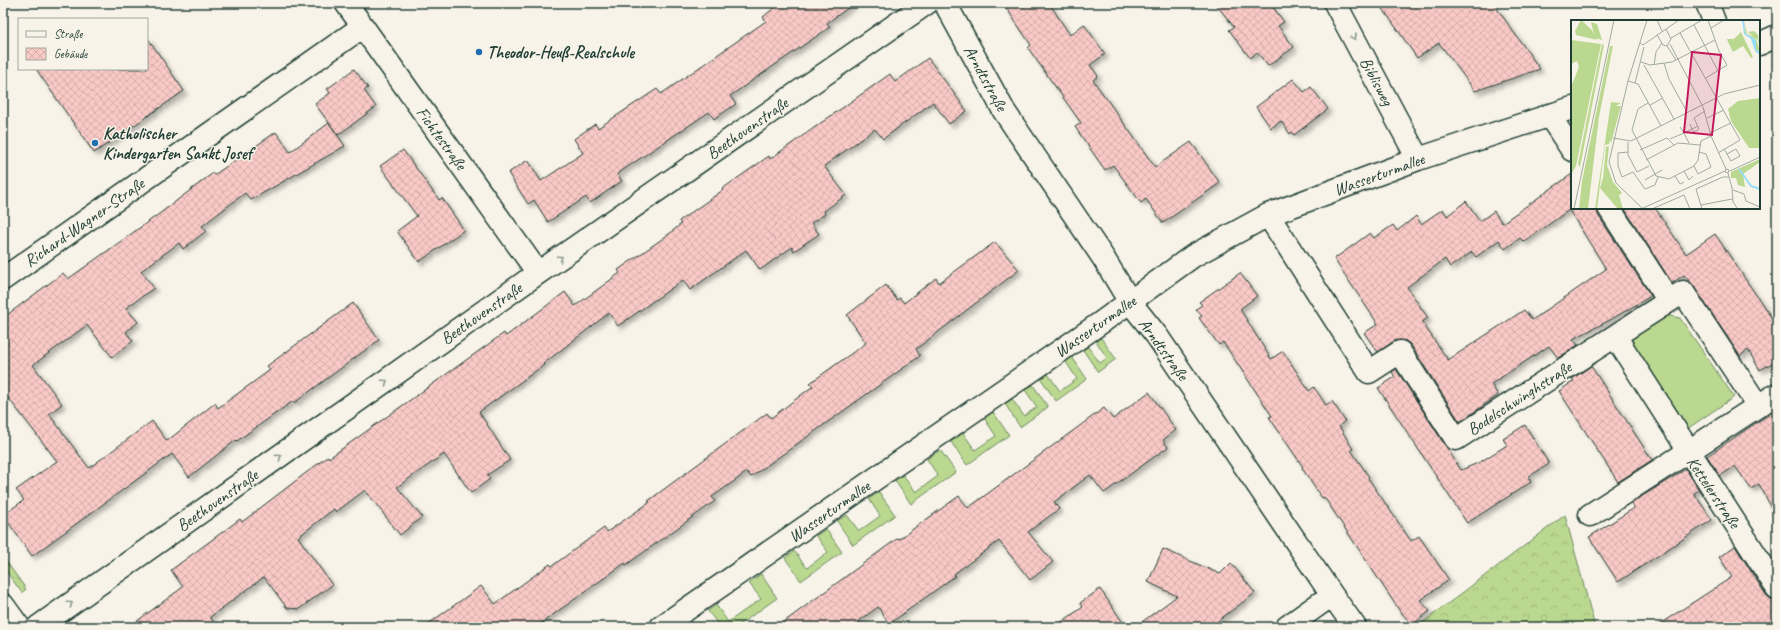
<svg xmlns="http://www.w3.org/2000/svg" width="1780" height="630" viewBox="0 0 1780 630" font-family="Caveat,sans-serif">
  <style>
    .grass { fill: #bbd890; stroke: #6d8a62 }
    .forest { fill: url(#forest-crowns); stroke: #6d8a62 }
    .building { fill: url(#building-cross-hatch); stroke: #1f3d34; fill-rule: evenodd; filter: url(#shadow) }
    .lines { fill: none; stroke-linecap: round; stroke-linejoin: round }
    .street-casing { stroke: #1f3d34; stroke-width: 25 }
    .street { stroke: #f7f3e8; stroke-width: 22 }
    .oneway { stroke: #8b988e }
    .poi-dot { fill: #1f6fb2; stroke: #f7f3e8; stroke-width: 1.5 }
    .labels { text-anchor: middle; stroke-width: 3; stroke-linejoin: round; paint-order: stroke }
    .poi-label { font-size: 17px; font-weight: bold; fill: #1f3d34; stroke: #f7f3e8; text-anchor: start }
    .street-label { font-size: 17px; fill: #1f3d34; stroke: #f7f3e8 }
    .inset-river { fill: none; stroke: #95dcf6; stroke-width: 2 }
    .inset-road { fill: none; stroke: #a1aaa0; stroke-width: 1 }
    .view { fill: #c2185b; fill-opacity: 0.15; stroke: #c2185b; stroke-width: 2 }
    .inset-edge { fill: none; stroke: #1f3d34; stroke-width: 2 }
  </style>
  <defs>
    <pattern id="forest-crowns" width="20" height="18" patternUnits="userSpaceOnUse"><rect width="20" height="18" fill="#bbd890"/><path d="M2 6a3 3 0 1 1 6 0M12 15a3 3 0 1 1 6 0" fill="none" stroke="#a0ba7d"/></pattern>
    <pattern id="building-cross-hatch" width="8" height="8" patternUnits="userSpaceOnUse"><rect width="8" height="8" fill="#f9c9c6"/><path d="M0 0l8 8M0 8l8-8" fill="none" stroke="#d5aeab"/></pattern>
    <filter id="shadow"><feDropShadow dx="3.5" dy="3.5" stdDeviation="2" flood-color="#0004"/></filter>
  </defs>
  <rect width="100%" height="100%" fill="#f7f3e8"/>
  <filter id="ink" filterUnits="userSpaceOnUse"><feTurbulence type="fractalNoise" baseFrequency=".025" numOctaves="2"/><feDisplacementMap in="SourceGraphic" scale="8" xChannelSelector="R" yChannelSelector="G"/><feConvolveMatrix kernelMatrix="1 2 1 2 8 2 1 2 1" color-interpolation-filters="sRGB"/></filter>
  <g filter="url(#ink)">
    <path class="grass" d="M1664,315L1680,318L1734,397L1684,431L1624,343Z
      M1101,338L1116,359L1098,372L1083,350L1088,347L1100,363L1107,358L1096,341Z
      M1072,357L1087,379L1056,401L1041,379L1048,374L1060,391L1077,379L1066,362Z
      M1033,385L1048,407L1020,427L1005,404L1012,399L1024,416L1037,407L1025,390Z
      M993,412L1009,435L967,465L951,442L963,433L975,450L996,436L984,418Z
      M940,450L956,472L911,504L895,481L903,475L916,492L938,476L927,459Z
      M879,492L895,515L853,545L837,521L847,515L859,531L880,516L869,499Z
      M826,529L842,552L801,581L785,558L794,551L807,568L828,552L816,536Z
      M3,557L26,589L22,593L3,567Z
      M761,574L777,598L736,627H720L708,611L716,605L728,622L761,599L749,583Z"/>
    <path class="forest" d="M1565,515L1595,627H1417Z"/>
    <path class="building" d="M780,3H855L827,23L830,27L730,96L736,104L714,119L709,112L617,174L622,181L590,203L586,197L548,222L534,200L528,204L508,173L528,160L541,181L583,153L574,139L595,124L598,128L657,89L661,94L766,21L763,17Z
      M1003,3H1049L1070,35L1084,24L1105,54L1090,65L1098,76L1093,80L1155,167L1191,142L1220,183L1163,223L1146,199L1141,203L1113,165L1105,170L1075,127L1081,123L1028,48L1031,45Z
      M1215,3H1270L1284,22L1278,26L1294,47L1268,66L1257,52L1250,58L1229,30L1234,27Z
      M1379,3H1493L1540,69L1475,91L1439,43L1417,58Z
      M147,37L184,91L94,153L36,69H147Z
      M928,58L967,111L949,124L933,102L883,139L875,129L824,166L846,195L824,211L825,214L811,223L819,234L794,251L792,247L760,270L746,250L690,290L683,280L618,326L609,313L543,364L544,365L479,412L510,460L487,475L490,479L471,493L444,454L397,487L422,517L400,535L365,490L336,512L334,509L298,537L332,585L299,609L287,608L264,577L210,617L217,627H129L183,587L171,570L240,519L242,522L328,456L329,458L504,333L506,336L565,292L575,306L620,273L618,270L669,234L681,224L679,221L723,190L722,189L769,156L770,159L890,74L895,82Z
      M354,69L368,88L364,90L376,107L338,135L315,104L330,93L327,89Z
      M1293,79L1304,92L1311,87L1328,109L1294,135L1292,132L1290,134L1281,121L1271,128L1256,107Z
      M329,123L345,146L251,200L245,193L202,226L206,231L183,249L179,243L141,271L154,288L126,308L138,322L126,332L133,341L112,357L87,325L33,365L62,404L49,414L89,468L152,421L167,441L215,403L218,408L270,370L267,366L353,303L379,340L294,403L293,401L237,441L236,440L189,477L172,454L32,556L3,515L24,500L16,490L57,461L3,391V318L63,273L68,279L159,214L213,173L214,175L276,132L290,152Z
      M403,150L439,200L442,198L464,230L419,262L397,231L417,216L380,166Z
      M1572,174V208H1597L1598,215L1651,296L1610,320L1573,339L1578,345L1558,358L1549,346L1491,384L1498,395L1460,422L1411,345L1406,341L1400,340L1394,341L1378,352L1364,333L1378,324L1334,259L1370,233L1374,238L1393,225L1397,231L1416,216L1421,224L1443,209L1447,216L1466,201L1480,221L1494,211L1502,223ZM1569,210L1606,269L1532,320L1524,310L1448,360L1422,322L1428,318L1407,287L1445,259L1450,267L1472,252L1476,257L1499,240L1505,249L1520,238L1524,242Z
      M1624,208H1655L1686,254L1715,234L1777,326V360L1760,370L1748,350L1740,356L1693,285L1684,275L1672,283Z
      M995,242L1019,270L916,349L920,356L751,477L747,472L712,497L715,501L626,565L625,563L536,627H424L481,586L495,604L550,564L552,566L604,528L607,532L650,502L648,501L767,413L771,418L813,386L810,383L866,343L847,315L886,285L897,300L900,298L904,303L936,278L939,283Z
      M1240,273L1257,296L1240,309L1271,359L1283,351L1309,391L1314,387L1326,405L1332,401L1345,421L1339,426L1353,449L1351,450L1369,477L1368,478L1411,541L1419,536L1449,580L1420,600L1430,611L1412,625L1402,613H1401L1324,497L1322,498L1313,485L1302,468L1303,467L1269,417L1272,416L1223,342L1219,345L1199,318L1202,316L1196,309L1202,305L1199,302Z
      M1591,366L1652,460L1618,482L1559,391L1574,381L1572,379Z
      M1396,369L1461,470L1480,462L1507,445L1503,439L1525,425L1549,464L1528,477L1531,482L1467,523L1378,388L1395,377L1392,372Z
      M1149,392L1176,430L1163,440L1168,447L1104,493L1090,475L1054,502L1059,509L1028,532L1053,562L1030,580L999,541L954,574L955,576L889,624L878,607L851,627H777L898,538L899,539L959,496L968,508L1104,408L1113,419Z
      M1777,409V518L1759,484L1751,489L1735,466L1720,476L1707,456Z
      M1686,469L1699,490L1694,493L1712,520L1618,582L1589,537L1634,508L1631,503Z
      M1735,546L1766,595L1771,599L1777,600V619L1764,627H1655L1732,577L1719,557Z
      M1163,549L1220,574L1231,563L1255,593L1210,627H1135L1177,596L1148,582Z
      M1100,589L1126,627H1054L1083,607L1080,603Z"/>
    <g class="lines">
      <defs>
        <path id="street" d="M346,3L538,273
          M945,3L1004,111L1104,259L1130,302L1157,336L1332,595L1355,627
          M1335,3L1418,159
          M1707,3L1714,21
          M1759,44L1777,36
          M1549,115L1572,150
          M1609,208L1669,301
          M1268,215L1369,372L1400,352L1456,439L1683,292L1758,406L1689,451L1615,336
          M3,279L362,27
          M1758,406L1777,394
          M1590,515L1689,451L1777,588
          M3,605L19,627
          M38,627L538,273L927,3
          M661,627L1099,324L1193,256L1268,215L1418,159L1572,108
          M1287,627L1332,595"/>
      </defs>
      <use href="#street" class="street-casing"/>
      <use href="#street" class="street"/>
    </g>
    <defs><path id="oneway-chevron" d="M-2-3.5L2.5 0L-2 3.5" fill="none" stroke-width="1.6" stroke-linecap="round" stroke-linejoin="round"/></defs>
    <g class="oneway">
      <use href="#oneway-chevron" transform="translate(1354 37) rotate(62)"/>
      <use href="#oneway-chevron" transform="translate(560 258) rotate(-35)"/>
      <use href="#oneway-chevron" transform="translate(385 382) rotate(-35)"/>
      <use href="#oneway-chevron" transform="translate(279 457) rotate(-35)"/>
      <use href="#oneway-chevron" transform="translate(70 604) rotate(-35)"/>
    </g>
  </g>
  <g class="poi-dot">
    <circle cx="479" cy="52" r="4"/>
    <circle cx="95" cy="143" r="4"/>
  </g>
  <g class="labels">
    <g class="poi-label">
      <text x="487" y="58">Theodor-Heuß-Realschule</text>
      <text x="103" y="139">Katholischer<tspan x="103" dy="20">Kindergarten Sankt Josef</tspan></text>
    </g>
    <g class="street-label">
      <text transform="translate(986 78) rotate(61)" y="6">Arndtstraße</text>
      <text transform="translate(1377 81) rotate(62)" y="6">Biblisweg</text>
      <text transform="translate(747 128) rotate(-35)" y="6">Beethovenstraße</text>
      <text transform="translate(442 138) rotate(54)" y="6">Fichtestraße</text>
      <text transform="translate(1379 174) rotate(-20)" y="6">Wasserturmallee</text>
      <text transform="translate(84 222) rotate(-35)" y="6">Richard-Wagner-Straße</text>
      <text transform="translate(481 313) rotate(-35)" y="6">Beethovenstraße</text>
      <text transform="translate(1095 326) rotate(-35)" y="6">Wasserturmallee</text>
      <text transform="translate(1164 349) rotate(54)" y="6">Arndtstraße</text>
      <text transform="translate(1519 398) rotate(-33)" y="6">Bodelschwinghstraße</text>
      <text transform="translate(1714 492) rotate(56)" y="6">Kettelerstraße</text>
      <text transform="translate(217 500) rotate(-35)" y="6">Beethovenstraße</text>
      <text transform="translate(829 511) rotate(-35)" y="6">Wasserturmallee</text>
    </g>
  </g>
  <g transform="translate(1571 20)">
    <rect width="189" height="189" fill="#f7f3e8"/>
    <path d="M10,0L21,10L26,20L5,15L4,11ZM173,0L176,14L182,16L177,12L183,11L187,15L189,30L187,20L185,18L189,32L185,29L184,19L174,13ZM170,12L182,37L180,38L172,26L162,32L157,22L156,19H163ZM31,24L33,25L9,147L7,144ZM39,26H42L28,97L17,189H8L11,161ZM40,82L50,83L45,86H50L40,123L39,120L38,124L34,125L26,189H24ZM189,139V142L172,154L174,167L167,165L165,158H160V152ZM36,145L42,162L51,173L48,175L52,189H47L29,168Z" fill="#bbd890"/>
    <path d="M189,78V128H178L160,101L157,89L167,81ZM38,126L36,145L32,159L35,127Z" fill="#bbd890"/>
    <path d="M20,2L26,4L31,20L24,18ZM0,20L30,24L5,146L0,155V67L8,47L6,41L0,44Z" fill="#bbd890"/>
    <path d="M171,0H173L174,13L185,20V29L189,32V35L184,31L180,19L173,14Z" fill="#95dcf6"/>
    <path class="inset-river" d="M168,149L180,166L189,169"/>
    <path class="inset-road" d="M86,0L91,11M123,5L147,51M140,8L153,0M95,9L100,19L96,26M109,13L169,120L147,133M86,15L92,25L96,26M100,18L131,0M69,23L72,25L108,0M99,24L132,87L140,116L155,149M96,26L105,40M70,42L79,45L101,42L144,20M93,43L98,59L116,92M73,45L103,99M83,45L85,32L91,23M135,58L156,45L148,31L137,0M57,61L67,64L90,106M64,63L73,27M77,83L67,89L61,110L85,156L98,159L123,146L127,140L130,121L140,116M79,85L92,78M136,98L153,90M127,106L121,109L123,112L128,109L123,98L134,91M109,107L113,113L121,109L119,104M139,113L160,103M42,118L60,121L153,74L189,65M99,119L113,113L118,123M57,122V135L66,152M153,129L156,134L160,141L169,136L165,129L156,134M69,130L96,118L103,125M57,132L47,133V146L51,157L62,152L74,169L84,165L87,157M75,140L107,123L129,125M123,146L127,154L140,147L135,134L128,132M113,151L118,160L122,156M159,151L189,137M66,152L78,146M157,153L158,150L155,149L154,152L157,153L161,168L162,182L167,189M104,156L109,164L113,162M74,160L91,150M162,170L173,174L175,181L189,187M130,185L161,179M71,188L45,163L38,142L57,61L76,0M3,189L43,0M70,189L154,151M81,189L113,175L119,189M131,189L125,169L152,157H158"/>
    <path class="view" d="M121,32L150,35L141,115L113,112Z"/>
    <rect width="189" height="189" class="inset-edge"/>
  </g>
  <rect width="1780" height="630" fill="none" stroke="#f7f3e8" stroke-width="16"/>
  <rect x="8" y="8" width="1764" height="614" fill="none" stroke="#1f3d34" stroke-width="1.5" filter="url(#ink)"/>
  <rect x="18" y="18" width="130" height="52" fill="#f7f3e8" stroke="#a1aaa0"/>
  <rect x="26" y="31" width="20" height="6" fill="#f7f3e8" stroke="#a1aaa0"/>
  <text x="54" y="38" font-size="12" fill="#1f3d34">Straße</text>
  <rect x="26" y="48" width="20" height="12" fill="url(#building-cross-hatch)" stroke="#a1aaa0"/>
  <text x="54" y="58" font-size="12" fill="#1f3d34">Gebäude</text>
</svg>
